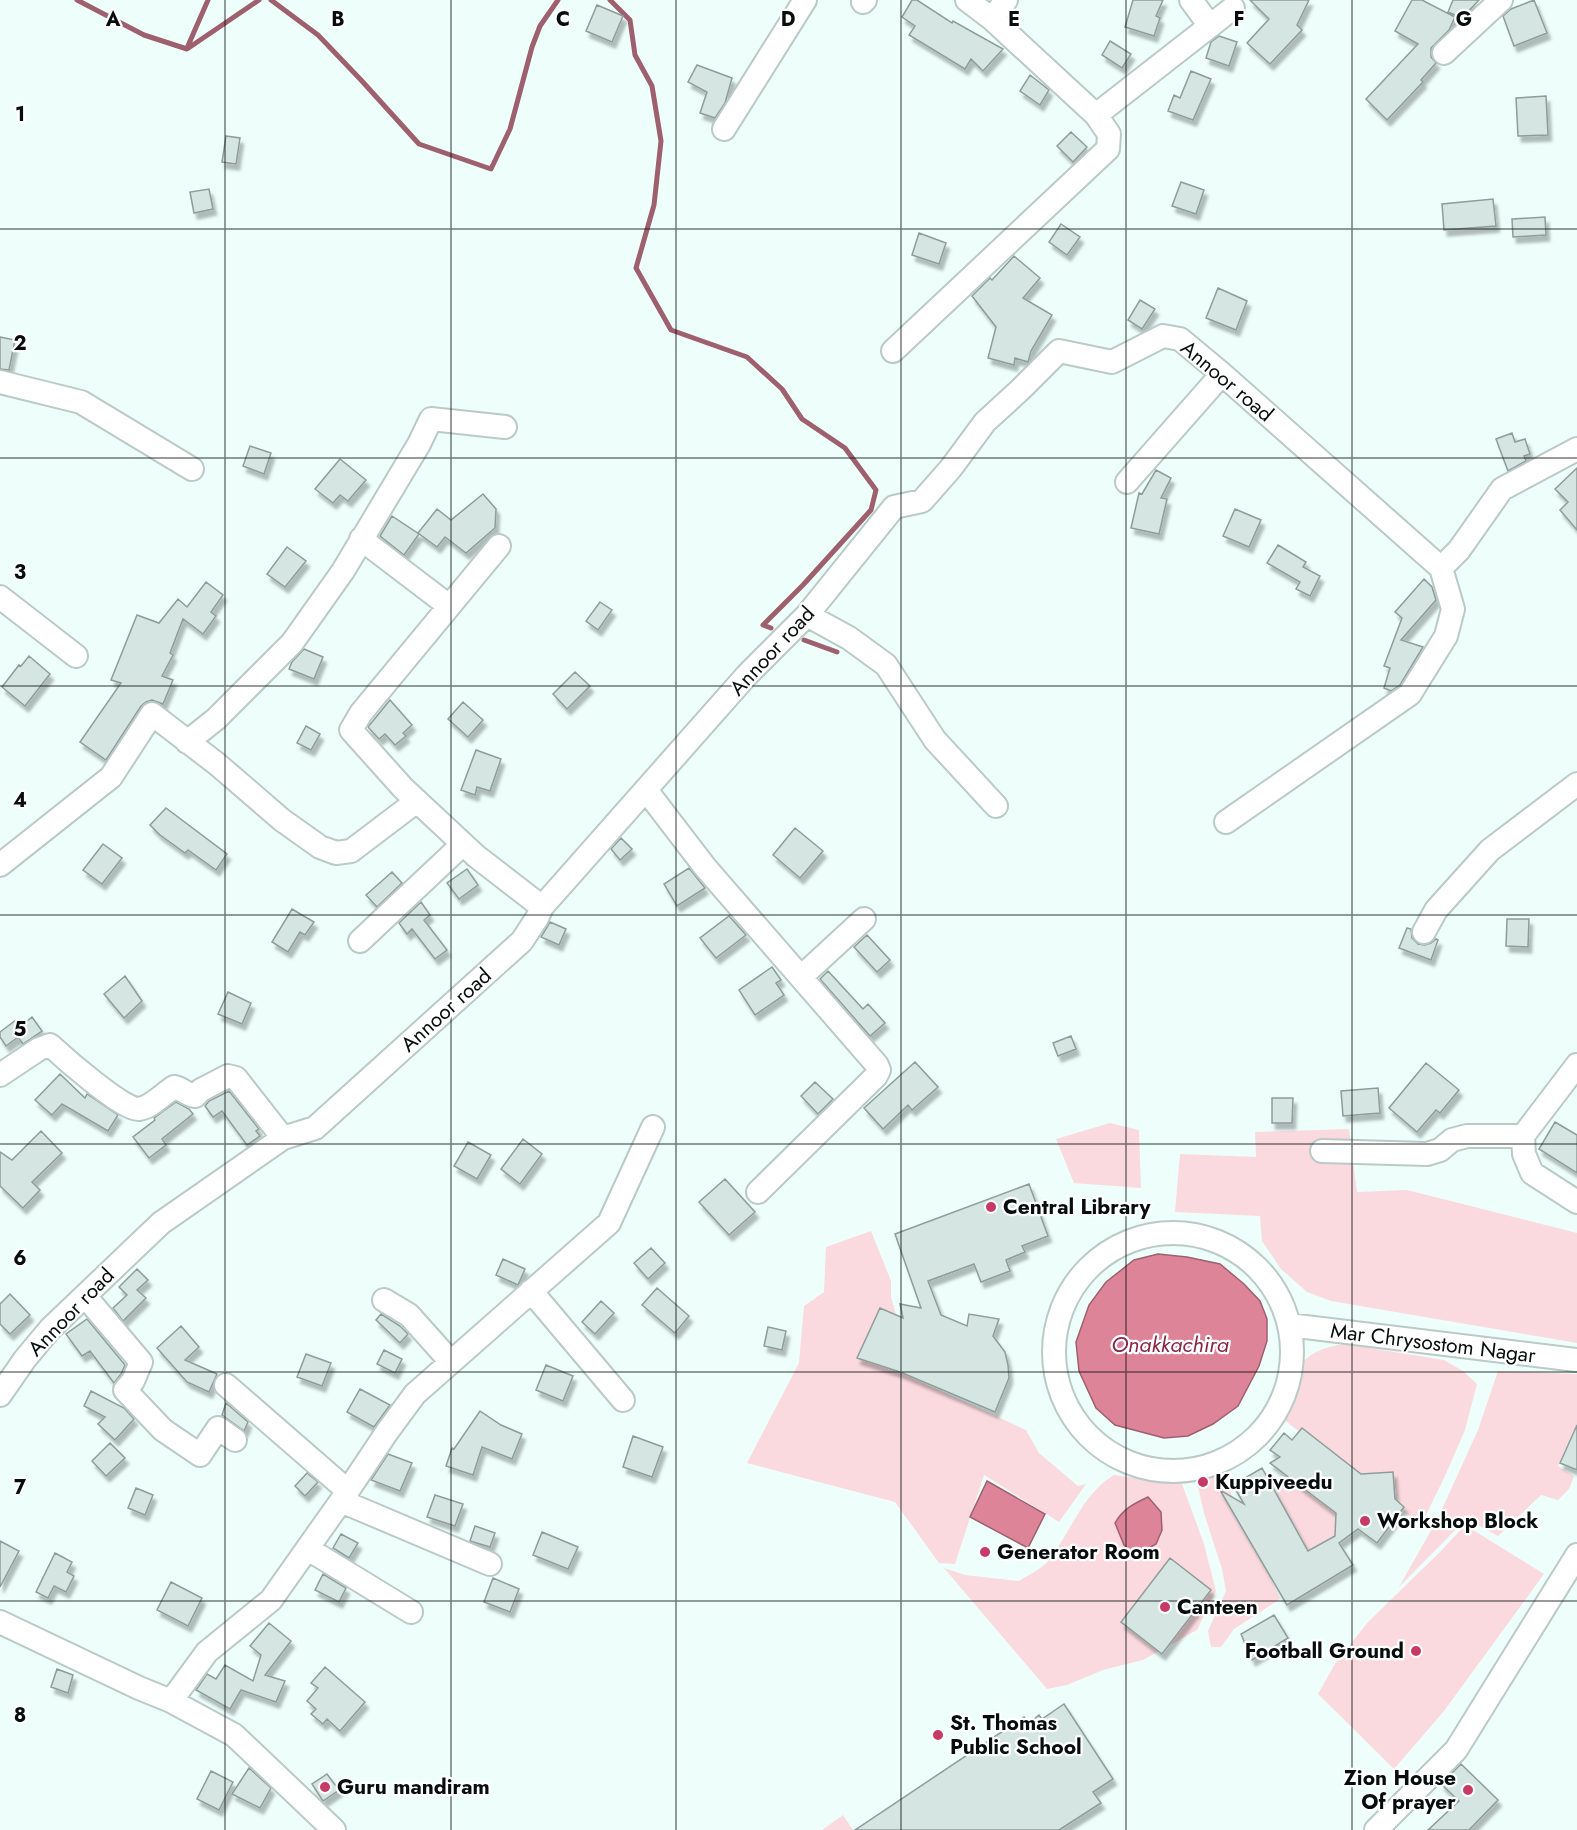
<svg xmlns="http://www.w3.org/2000/svg" width="1577" height="1830" viewBox="0 0 1577 1830" font-family="Jost,sans-serif">
  <style>
    .green { fill: #fadadf }
    .water { fill: #de8498; stroke: #9e606e; stroke-width: 1.5 }
    .lines { fill: none; stroke-linecap: round; stroke-linejoin: round }
    .stream { stroke: #9e606e; stroke-width: 5 }
    .building { fill: #d5e5e2; stroke: #8e9d9a; stroke-width: 1.5; filter: url(#shadow) }
    .minor-casing { stroke: #bacac7; stroke-width: 26 }
    .minor { stroke: #fff; stroke-width: 22 }
    .grid { fill: none; stroke: #070d0c; stroke-width: 1.5; stroke-opacity: 0.55 }
    .poi-dot { fill: #c83a66; stroke: #fff; stroke-width: 2 }
    .labels { text-anchor: middle; stroke-width: 4.5; stroke-linejoin: round; paint-order: stroke }
    .street-label { font-size: 21px; fill: #070d0c; stroke: #fff }
    .poi-label { font-size: 21px; font-weight: bold; fill: #070d0c; stroke: #fff; text-anchor: start }
    .water-label { font-size: 22px; font-style: italic; fill: #8d2446; stroke: #fff }
    .grid-label { font-size: 20px; text-anchor: middle; font-weight: bold; fill: #070d0c; stroke: #fff; stroke-width: 4.5; stroke-linejoin: round; paint-order: stroke }
  </style>
  <defs>
    <filter id="shadow"><feDropShadow dx="3.5" dy="6" stdDeviation="1.5" flood-color="#0004"/></filter>
  </defs>
  <rect width="100%" height="100%" fill="#eefffb"/>
  <path class="green" d="M1110,1123L1139,1130L1141,1188L1074,1183L1056,1139Z
    M1349,1129L1357,1192L1407,1190L1577,1233V1343L1331,1301L1307,1292L1281,1269L1262,1241L1260,1216L1175,1212L1180,1154L1256,1157L1255,1132Z
    M871,1231L891,1281V1297L896,1314L880,1308L900,1372L1026,1430L1039,1453L1078,1486L1086,1484L1059,1522L984,1475L955,1564L939,1563L895,1502L747,1463L799,1363L804,1306L824,1292L826,1247Z
    M1345,1344L1444,1360L1463,1371L1477,1384L1465,1430L1445,1476L1421,1525L1279,1416C1289,1376 1299,1349 1345,1344Z
    M1498,1371L1577,1374V1428L1573,1432L1558,1466L1574,1476L1569,1489L1558,1500L1541,1495L1498,1536L1466,1519L1399,1587L1438,1518L1478,1430Z
    M1217,1463L1280,1599L1234,1629L1221,1647H1211L1208,1631L1226,1591L1222,1569L1204,1513L1194,1469Z
    M1114,1475L1149,1480H1171L1182,1484L1204,1544L1216,1591L1197,1630L1143,1660L1103,1670L1067,1685L1047,1689L944,1568L965,1575L1019,1581C1028,1575 1042,1569 1049,1560C1071,1532 1082,1494 1114,1475Z
    M1288,1476L1336,1513L1335,1535L1308,1551L1272,1485Z
    M1465,1525L1544,1574L1444,1711L1394,1769L1318,1694L1336,1662L1368,1622L1440,1552Z
    M843,1815L853,1830H822Z"/>
  <path class="water" d="M1158,1254L1187,1257L1220,1264L1244,1284L1260,1301L1267,1319V1341L1259,1366L1238,1406L1213,1424L1188,1436L1164,1438L1115,1425L1096,1408L1079,1371L1076,1342L1089,1305L1106,1282L1134,1260Z
    M987,1481L1045,1514L1028,1548L970,1517Z
    M1148,1497L1161,1512L1162,1530L1156,1544L1142,1552H1131L1124,1545L1115,1523C1123,1509 1133,1504 1148,1497Z"/>
  <g class="lines">
    <path class="stream" d="M77,0L144,35L187,49L259,0
      M271,0L318,35L361,80L419,144L491,169L510,129L532,47L540,26L558,0
      M610,0L630,20L635,55L652,86L661,141L654,205L636,268L671,330L747,357L782,389L802,419L845,448L876,490L871,510L803,585L763,625L771,628
      M187,48L208,0
      M804,640L837,652"/>
  </g>
  <path class="building" d="M912,0H917L952,23L953,21L1003,49L983,71L971,59L965,69L909,35L915,26L902,17Z
    M1133,0H1163L1156,16L1160,18L1154,36L1125,27Z
    M1250,0H1309L1297,25L1302,30L1270,64L1247,43L1269,19Z
    M1412,0H1422L1455,17L1449,30L1431,48V57L1436,63L1421,80L1423,82L1387,120L1366,99L1418,44L1395,31Z
    M1453,0H1479L1462,18L1448,12Z
    M1534,0L1547,33L1514,46L1503,16L1511,9Z
    M597,5L623,16L612,42L586,31Z
    M1219,36L1237,42L1229,66L1206,58L1211,42Z
    M1110,41L1131,54L1122,68L1102,55Z
    M697,65L732,78L725,103L715,118L700,113L707,92L688,82Z
    M1191,71L1211,79L1193,120L1168,111L1174,95L1180,98Z
    M1030,75L1049,90L1040,105L1020,91Z
    M1546,96L1548,135L1518,136L1516,98Z
    M1071,132L1087,147L1073,162L1057,146Z
    M226,136L240,138L236,164L222,162Z
    M1181,182L1204,190L1196,214L1172,206Z
    M209,189L213,209L194,213L190,192Z
    M1493,199L1496,226L1444,230L1442,204Z
    M1545,217L1546,235L1513,237L1512,219Z
    M1061,224L1080,237L1067,255L1049,242Z
    M919,233L946,243L939,264L912,255Z
    M1014,256L1040,278L1023,298L1052,315L1031,351L1028,362L1015,358L1014,365L988,358L996,327L972,296L990,278L992,280Z
    M1218,288L1247,301L1236,330L1206,318Z
    M1140,300L1155,309L1142,329L1128,320Z
    M0,337L15,340L9,370L0,369Z
    M1512,433L1515,442L1525,439L1530,454L1524,456L1526,461L1508,471L1496,439Z
    M250,446L271,453L264,474L243,466Z
    M340,459L366,480L348,501L340,495L333,503L315,489Z
    M1577,468V530L1560,510L1568,502L1555,489Z
    M1156,470L1171,478L1161,498L1167,499L1159,534L1131,528L1139,493L1142,494Z
    M483,494L496,509L495,528L466,553L445,537L437,547L418,533L437,509L451,520Z
    M1235,509L1261,520L1249,547L1223,536Z
    M392,516L419,534L404,555L380,536Z
    M1278,545L1306,562L1303,567L1320,576L1310,596L1296,589L1300,582L1267,563Z
    M287,547L306,561L285,587L267,574Z
    M1424,579L1432,587L1436,600L1401,640L1423,647L1400,685L1391,691L1384,688L1390,668L1384,666L1402,618L1395,612Z
    M206,582L223,595L211,612L216,616L203,634L183,619L170,653L173,655L162,676L173,680L163,704L152,700L146,702L141,706L106,760L80,742L121,683L111,680L137,615L159,623L178,599L187,607Z
    M600,602L612,610L598,630L586,621Z
    M304,649L323,657L314,679L289,669L292,662Z
    M29,656L50,674L25,706L2,687L19,665L21,666Z
    M575,672L590,686L567,709L553,694Z
    M390,700L412,725L403,733L406,736L395,745L385,734L379,739L368,727Z
    M463,702L483,720L468,737L448,719Z
    M306,726L320,734L311,750L297,743Z
    M476,750L501,759L490,791L477,787L475,795L461,790Z
    M166,808L227,854L216,870L188,850L185,853L160,835L150,825Z
    M795,828L823,851L800,878L773,855Z
    M621,838L632,849L620,860L611,849Z
    M103,844L122,858L102,884L83,870Z
    M689,868L705,888L677,906L664,884Z
    M467,869L478,885L459,899L447,883Z
    M392,872L402,883L377,907L366,895Z
    M421,902L430,915L424,920L447,950L435,959L412,929L407,934L399,923Z
    M292,909L314,922L305,935L300,932L288,952L272,942Z
    M729,916L746,935L716,958L700,938Z
    M1507,919H1529L1528,947L1506,946Z
    M550,922L566,929L559,945L541,937Z
    M1407,928L1411,929L1412,938L1418,944L1425,945L1431,943L1436,939L1438,940L1431,960L1399,948Z
    M867,935L890,960L877,972L854,947Z
    M772,967L781,980L776,983L784,995L755,1015L739,990Z
    M828,971L863,1009L868,1004L885,1023L870,1036L820,979Z
    M125,976L142,1001L124,1018L104,994Z
    M228,992L251,1003L242,1024L218,1014Z
    M32,1017L42,1031L23,1044L18,1037L6,1046L0,1037V1032L16,1020L21,1026Z
    M1071,1036L1076,1049L1058,1056L1053,1043Z
    M915,1062L938,1087L912,1110L908,1105L883,1129L864,1108Z
    M1426,1063L1459,1090L1440,1113L1436,1110L1417,1132L1389,1108Z
    M60,1074L85,1098L87,1094L118,1115L108,1131L62,1104L52,1115L35,1100Z
    M815,1082L833,1099L818,1114L801,1096Z
    M1378,1088L1380,1113L1343,1116L1341,1091Z
    M229,1091L259,1129L256,1131L260,1136L247,1145L222,1111L213,1117L205,1106L209,1101Z
    M1272,1098H1293L1292,1123H1272Z
    M176,1102L189,1109L193,1114L162,1139L166,1145L149,1158L133,1137L155,1120L154,1118Z
    M1555,1122L1577,1135V1173L1539,1149Z
    M41,1131L62,1153L32,1182L40,1190L23,1208L0,1186V1152L12,1160Z
    M523,1139L542,1154L520,1184L501,1169Z
    M468,1142L491,1155L477,1179L454,1166Z
    M725,1179L755,1212L729,1235L699,1202Z
    M1029,1184L1048,1236L1022,1246L1025,1252L1006,1260L1010,1271L981,1282L974,1264L928,1281L941,1315L967,1326L969,1314L999,1319L993,1336L1005,1352L1008,1365L1009,1378L995,1412L900,1372L857,1358L880,1308L903,1318L900,1304L921,1308L895,1234Z
    M651,1248L665,1263L648,1279L634,1263Z
    M503,1259L525,1269L518,1285L496,1275Z
    M137,1269L148,1280L137,1290L146,1298L123,1321L113,1308L127,1295L119,1287Z
    M657,1288L689,1316L675,1333L642,1305Z
    M10,1294L30,1315L10,1334L0,1324V1304Z
    M601,1301L614,1313L595,1334L582,1322Z
    M381,1314L400,1326L408,1334L400,1343L376,1320Z
    M87,1319L125,1365L121,1374L114,1383L90,1351L82,1356L66,1334Z
    M181,1326L199,1347L185,1360L217,1374L209,1392L187,1382L157,1348Z
    M768,1327L786,1331L782,1350L764,1346Z
    M384,1350L402,1359L395,1373L377,1364Z
    M306,1354L331,1363L322,1386L297,1377Z
    M546,1365L573,1376L563,1401L536,1390Z
    M360,1389L390,1405L374,1427L347,1412Z
    M91,1391L124,1408L134,1419L115,1440L98,1424L105,1417L84,1406Z
    M226,1403L248,1422L244,1431L222,1415Z
    M480,1411L501,1425L522,1434L512,1459L482,1447L473,1475L446,1466L452,1448L454,1449Z
    M1577,1425V1470L1560,1463Z
    M1302,1428L1361,1474L1393,1472L1395,1499L1404,1507L1377,1543L1358,1529L1339,1543L1353,1565L1287,1605L1220,1490L1244,1504L1233,1485L1262,1468L1308,1551L1335,1536L1336,1513L1270,1463L1280,1457L1270,1450L1284,1433L1292,1440Z
    M633,1436L663,1447L652,1477L623,1467Z
    M110,1443L125,1458L106,1476L92,1461Z
    M388,1454L412,1463L400,1491L371,1480Z
    M307,1473L318,1482L305,1496L295,1486Z
    M136,1488L153,1495L145,1515L128,1508Z
    M435,1495L463,1504L455,1526L427,1517Z
    M475,1526L495,1533L490,1547L470,1541Z
    M542,1532L578,1547L568,1569L533,1555Z
    M341,1534L358,1543L349,1558L333,1548Z
    M0,1541L19,1551L0,1587Z
    M55,1553L72,1562L67,1572L74,1576L66,1592L54,1586L48,1598L36,1592Z
    M1170,1558L1211,1590L1162,1654L1121,1622Z
    M323,1574L346,1588L339,1602L315,1590Z
    M493,1578L519,1589L510,1612L484,1602Z
    M171,1582L202,1598L188,1626L157,1610Z
    M1274,1615L1288,1638L1252,1660L1241,1634Z
    M269,1623L291,1641L265,1675L285,1681L276,1702L241,1690L230,1709L196,1690L207,1674L216,1679L225,1665L253,1681L261,1655L250,1646Z
    M325,1667L365,1702L340,1731L327,1719L323,1724L311,1714L316,1709L307,1701L318,1688L311,1683Z
    M57,1669L73,1675L68,1693L51,1687Z
    M1064,1704L1113,1779L1093,1792L1101,1803L1059,1830H855L1024,1717L1029,1723L1039,1715L1042,1719Z
    M1461,1764L1498,1800L1469,1830H1428L1459,1801L1441,1784Z
    M249,1768L271,1788L260,1808L232,1794Z
    M211,1771L233,1782L219,1810L197,1799Z
    M327,1774L339,1790L323,1801L312,1784Z"/>
  <g class="lines">
    <defs>
      <path id="minor" d="M1191,0L1210,26
        M863,2L865,0
        M992,19L1006,0
        M1444,53L1501,0
        M1096,115L1233,8
        M724,129L805,0
        M893,351L1108,149L1109,134L1096,115L992,19L967,0
        M0,382L81,402L192,469
        M1127,482L1222,374
        M361,539L449,606
        M499,546L361,713L351,730L403,788L476,856L542,907
        M0,597L76,656
        M807,615L849,638L886,665L935,740L996,806
        M187,742L216,719L292,643L343,571L419,444L431,419L505,427
        M646,790L705,867L877,1065L879,1070L876,1076L758,1192
        M1226,822L1410,694L1446,636L1453,609L1441,568
        M0,865L111,777L152,714L217,764L282,820L320,847L336,853L351,851L417,801
        M1424,932L1436,910L1490,850L1577,784
        M360,941L463,844
        M801,977L864,919
        M1577,1065L1523,1136L1524,1154L1532,1173L1577,1202
        M0,1075L39,1049L50,1045C63,1057 124,1111 139,1109C152,1107 163,1094 174,1087C182,1088 186,1095 195,1096L201,1090L228,1076L236,1078L283,1138
        M1322,1151L1427,1154L1440,1150L1452,1140L1467,1136H1523
        M1054 1352a119 119 0 1 1 238 0a119 119 0 1 1-238 0Z
        M531,1291L623,1400
        M85,1296L141,1362L133,1381L125,1390L163,1430L200,1455L218,1428L235,1440
        M384,1300L409,1315L451,1362
        M1289,1325L1577,1360
        M226,1385L348,1491
        M0,1395L25,1359L50,1329L161,1223L283,1138L315,1128L522,941L537,918L542,907L747,675L807,615L894,507L922,501L951,468L985,422L1021,389L1059,351L1112,362L1163,336L1180,339L1222,374L1441,568L1459,550L1502,489L1577,449
        M341,1501L490,1564
        M308,1549L411,1612
        M0,1622L139,1688L171,1701L234,1735L334,1830
        M171,1701L207,1652L271,1600L341,1501L387,1432L415,1394L609,1223L653,1127
        M1376,1830L1456,1750L1577,1555"/>
    </defs>
    <use href="#minor" class="minor-casing"/>
    <use href="#minor" class="minor"/>
  </g>
  <path class="grid" d="M225,0V1830M451,0V1830M676,0V1830M901,0V1830M1126,0V1830M1352,0V1830M0,229H1577M0,458H1577M0,686H1577M0,915H1577M0,1144H1577M0,1372H1577M0,1601H1577"/>
  <g class="poi-dot">
    <circle cx="991" cy="1207" r="6"/>
    <circle cx="1203" cy="1482" r="6"/>
    <circle cx="1365" cy="1521" r="6"/>
    <circle cx="985" cy="1552" r="6"/>
    <circle cx="1165" cy="1607" r="6"/>
    <circle cx="1416" cy="1651" r="6"/>
    <circle cx="938" cy="1735" r="6"/>
    <circle cx="325" cy="1787" r="6"/>
    <circle cx="1468" cy="1790" r="6"/>
  </g>
  <g class="labels">
    <g class="street-label">
      <text transform="translate(1227 381) rotate(40)" y="7">Annoor road</text>
      <text transform="translate(772 651) rotate(-47)" y="7">Annoor road</text>
      <text transform="translate(446 1010) rotate(-42)" y="7">Annoor road</text>
      <text transform="translate(71 1312) rotate(-46)" y="7">Annoor road</text>
      <text transform="translate(1433 1343) rotate(7)" y="7">Mar Chrysostom Nagar</text>
    </g>
    <g class="poi-label">
      <text x="1003" y="1214">Central Library</text>
      <text x="1215" y="1489">Kuppiveedu</text>
      <text x="1377" y="1528">Workshop Block</text>
      <text x="997" y="1559">Generator Room</text>
      <text x="1177" y="1614">Canteen</text>
      <text x="1404" y="1658" text-anchor="end">Football Ground</text>
      <text x="950" y="1730">St. Thomas<tspan x="950" dy="24">Public School</tspan></text>
      <text x="1456" y="1785" text-anchor="end">Zion House<tspan x="1456" dy="24">Of prayer</tspan></text>
      <text x="337" y="1794">Guru mandiram</text>
    </g>
    <g class="water-label">
      <text x="1170" y="1352">Onakkachira</text>
    </g>
  </g>
  <g class="grid-label">
    <text x="113" y="26">A</text>
    <text x="338" y="26">B</text>
    <text x="563" y="26">C</text>
    <text x="788" y="26">D</text>
    <text x="1014" y="26">E</text>
    <text x="1239" y="26">F</text>
    <text x="1464" y="26">G</text>
    <text x="20" y="121">1</text>
    <text x="20" y="350">2</text>
    <text x="20" y="579">3</text>
    <text x="20" y="807">4</text>
    <text x="20" y="1036">5</text>
    <text x="20" y="1265">6</text>
    <text x="20" y="1494">7</text>
    <text x="20" y="1722">8</text>
  </g>
</svg>
